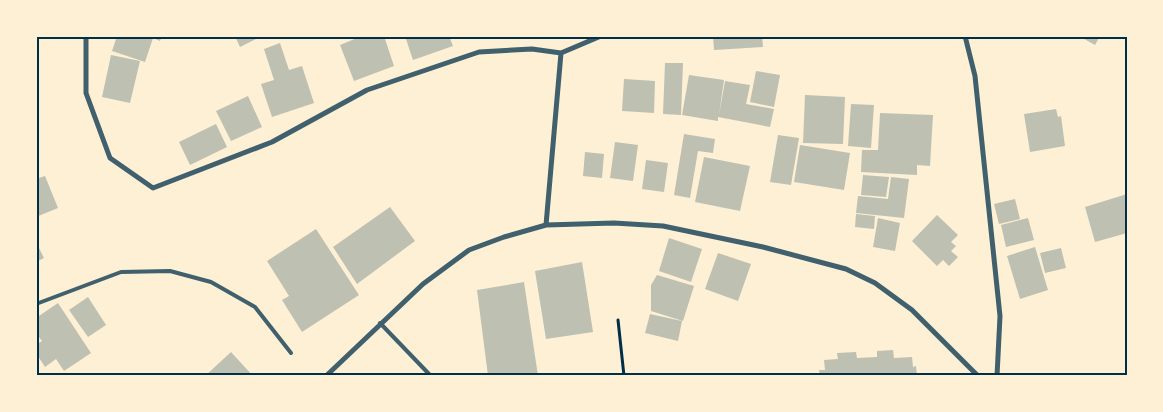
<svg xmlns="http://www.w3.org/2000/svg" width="1163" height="412" viewBox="0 0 1163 412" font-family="'Noto Sans',sans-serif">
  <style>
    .building { fill: #bec0b2 }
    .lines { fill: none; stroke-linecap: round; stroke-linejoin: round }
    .path { stroke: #003049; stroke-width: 3 }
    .service { stroke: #3f606c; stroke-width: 4 }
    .minor { stroke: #3f606c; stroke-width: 5 }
    .neatline { fill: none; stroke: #003049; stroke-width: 2 }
  </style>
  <rect width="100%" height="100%" fill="#fdf0d5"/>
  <path class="building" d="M117,36H162L160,41L153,38L145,62L112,51Z
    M235,36H262L240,47Z
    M362,36H384L394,66L354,81L340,45Z
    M405,36H449L453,46L413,60Z
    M713,36H762L763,47L714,50Z
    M1079,36H1100L1095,45Z
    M280,43L289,70L302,66L314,103L272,117L261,84L274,80L264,49Z
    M111,55L140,61L130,103L102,97Z
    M665,63H683L681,115L663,114Z
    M756,71L780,75L774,107L750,102Z
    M689,75L724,80L719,115L725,81L750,85L746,104L774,109L770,127L718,117V121L682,115Z
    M624,79L655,81L654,113L622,111Z
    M805,95L845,97L843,144L803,143Z
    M248,96L262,127L231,141L216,111Z
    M851,104L874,105L871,148L848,146Z
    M1056,109L1058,117L1061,116L1065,146L1030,152L1024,114Z
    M880,113L933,115L930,166L917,165V175L861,172L862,150H878Z
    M216,124L227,147L190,165L179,142Z
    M684,134L715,139L713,153L698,151L690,198L674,195Z
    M778,135L799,138L791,185L770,182Z
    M615,142L638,145L633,181L610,178Z
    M800,145L850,153L844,190L794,182Z
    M585,152L604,154L602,178L583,176Z
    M704,157L750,166L740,211L695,202Z
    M646,160L668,163L664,192L642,189Z
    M863,175L889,177L886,197L861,195Z
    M45,176L58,208L36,217V179Z
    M891,177L909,179L904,218L856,213L858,196L888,199Z
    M1127,194V233L1095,242L1085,207Z
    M1015,199L1020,219L999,224L994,204Z
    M390,207L415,241L357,284L333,247Z
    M856,214L875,216L874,229L855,227Z
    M937,215L958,235L951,242L956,246L951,251L958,257L949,266L943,260L937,266L912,241Z
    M878,218L900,223L895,251L873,247Z
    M1028,218L1034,240L1006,247L1001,225Z
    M316,229L359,295L302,332L282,300L289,296L267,261Z
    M669,238L702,249L691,282L659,271Z
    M36,242L44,258L36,262Z
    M1035,247L1048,290L1020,299L1007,256Z
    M1061,248L1066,268L1045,273L1040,253Z
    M718,253L751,264L738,301L705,289Z
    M582,262L593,332L546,339L535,271Z
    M657,275L694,286L683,321L651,311V285Z
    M524,282L538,376H488L477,290Z
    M88,297L106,325L88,337L69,310Z
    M58,303L91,353L64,371L56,359L45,367L36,353V345L42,341L36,333V318Z
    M650,314L682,321L678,341L645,333Z
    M893,350L894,358L912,357L913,367L916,366L917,376H820L819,370H825L824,360L838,359L837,353L856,352L857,358L877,357V351Z
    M231,352L253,376H205Z"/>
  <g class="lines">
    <path class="path" d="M618,320L624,376"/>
    <path class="service" d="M36,304L121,272L170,271L211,282L255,307L291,353
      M380,323L429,374"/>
    <path class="minor" d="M86,36V93L110,158L153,188L272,142L367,90L479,52L532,49L561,53L601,36
      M965,36L975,76L1000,316L997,376
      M546,225L561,53
      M326,376L423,284L469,250L504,237L546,225L614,223L663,226L763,247L846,269L875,283L912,310L978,376"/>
  </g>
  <rect width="1163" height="412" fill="none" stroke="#fdf0d5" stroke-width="75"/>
  <rect x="38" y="38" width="1088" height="336" class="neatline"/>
</svg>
